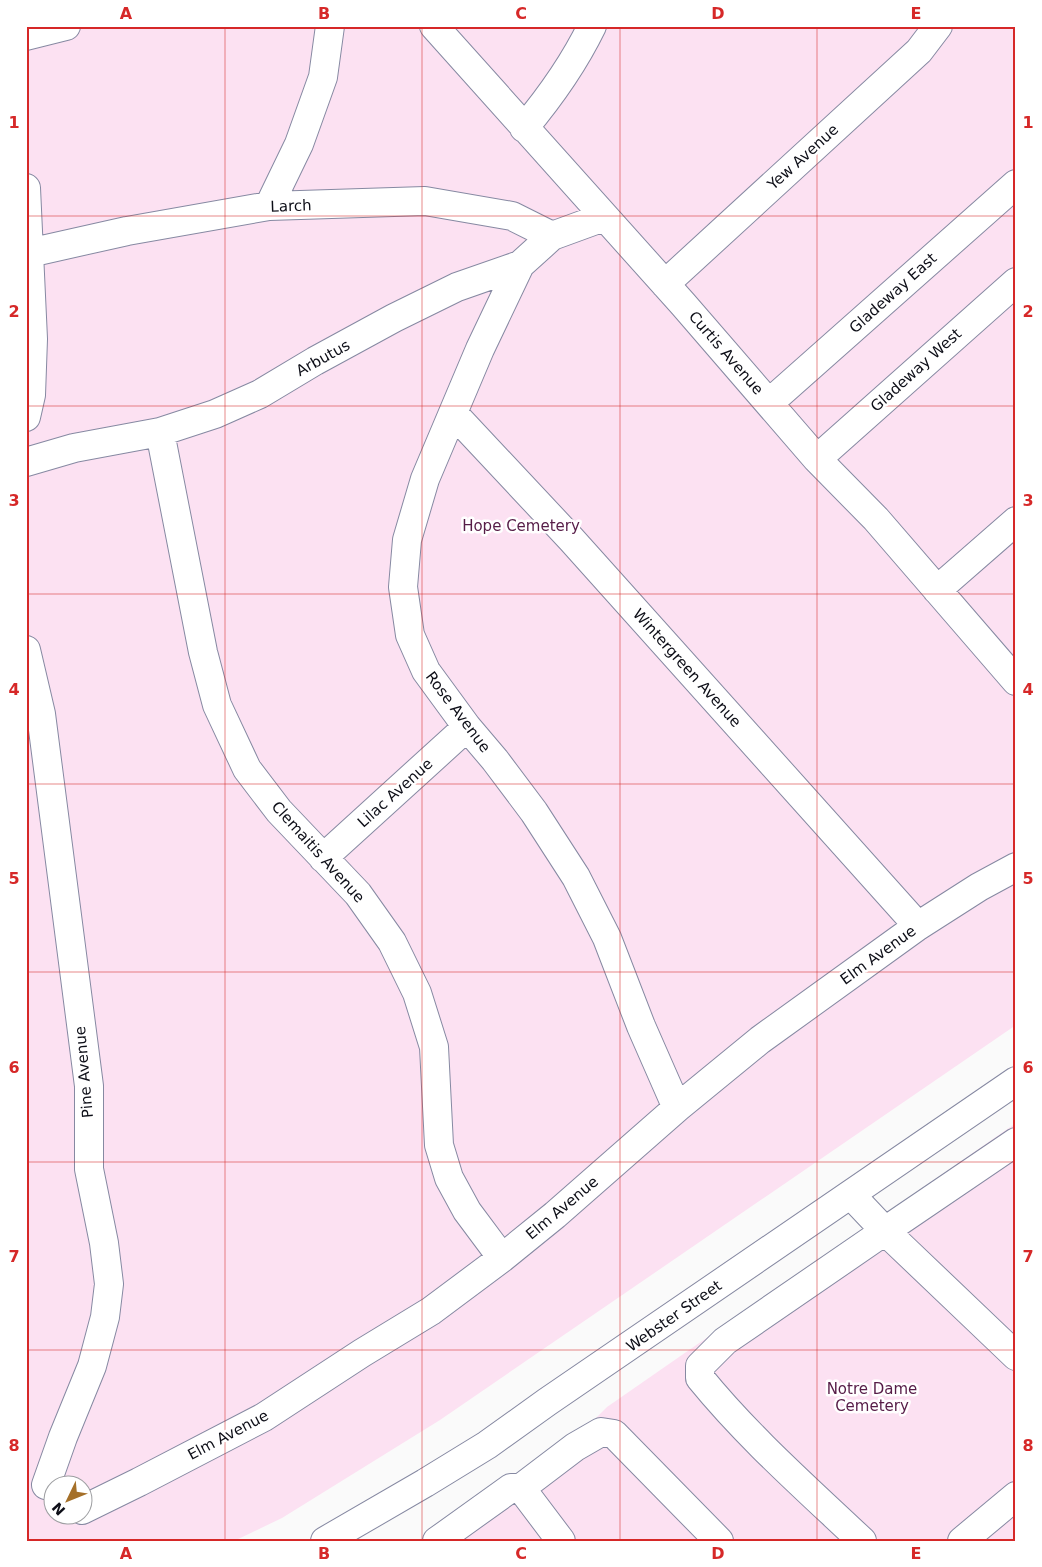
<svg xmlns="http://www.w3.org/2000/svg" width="1042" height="1567" viewBox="0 0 1042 1567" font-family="'DejaVu Sans',sans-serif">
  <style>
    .green { fill: #fce1f2; fill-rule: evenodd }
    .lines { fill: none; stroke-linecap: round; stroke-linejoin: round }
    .minor-casing { stroke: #8689a2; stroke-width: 30 }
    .major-casing { stroke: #8689a2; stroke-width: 30 }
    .minor { stroke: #fff; stroke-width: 28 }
    .major { stroke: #fff; stroke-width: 28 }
    .grid { fill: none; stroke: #d62828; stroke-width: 1; stroke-opacity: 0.55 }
    .labels { text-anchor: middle; stroke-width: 5; stroke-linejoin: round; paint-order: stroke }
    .street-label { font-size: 15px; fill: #0d0e17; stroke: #fff }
    .park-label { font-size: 15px; fill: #561c47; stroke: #fff }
    .neatline { fill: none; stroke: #d62828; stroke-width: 2 }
    .grid-label { font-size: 16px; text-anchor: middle; font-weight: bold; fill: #d62828 }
  </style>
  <rect width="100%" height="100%" fill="#fafafa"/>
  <path class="green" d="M26,26H1016V1025L440,1420L282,1518L234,1541H26ZM52,1484H82V1514H52Z
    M1016,1123V1541H423L579,1435L607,1407Z"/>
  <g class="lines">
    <defs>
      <path id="minor" d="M434,26L683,304L817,459L876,519L1016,681
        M26,36L66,26
        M524,128C550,97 574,63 592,26
        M26,188L33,339L31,395L26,417
        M269,206L299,144L323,77L330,26
        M29,253L127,231L269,206L425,201L512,216L552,236
        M520,265L480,349L425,479L407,540L403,587L410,635L426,671L467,727L495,760L534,812L576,877L607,938L641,1026L677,1108
        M665,284L919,51L938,26
        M769,403L1016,184
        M453,413L571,539L918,926
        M160,432L203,652L217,705L247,769L279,811L358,894L392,942L417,993L434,1047L439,1145L449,1178L467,1211L502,1258
        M817,459L1016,282
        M26,462L74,448L160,432L215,414L260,394L315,361L394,318L457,287L520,265L552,236L604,217
        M937,590L1016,521
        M26,650L41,714L89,1086V1169L104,1243L109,1284L105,1317L92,1366L63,1437L46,1485
        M323,858L467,727
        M1016,1142L885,1231L1016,1356
        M851,1195L885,1231L725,1341L700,1366V1378C748,1437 806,1488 862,1541
        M82,1510L139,1482L264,1417L362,1353L431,1311L502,1258L555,1215L677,1108L760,1040L918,926L979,887L1016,867
        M437,1541L511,1488H521
        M561,1541L521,1488L575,1447L601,1432L614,1434L719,1541
        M962,1541L1016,1496"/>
      <path id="major" d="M325,1541L425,1483L487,1445L547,1402L1016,1081"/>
    </defs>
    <use href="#minor" class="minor-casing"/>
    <use href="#major" class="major-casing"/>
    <use href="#minor" class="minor"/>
    <use href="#major" class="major"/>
  </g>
  <path class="grid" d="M225,26V1541M422,26V1541M620,26V1541M817,26V1541M26,216H1016M26,406H1016M26,594H1016M26,784H1016M26,972H1016M26,1162H1016M26,1350H1016"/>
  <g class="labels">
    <g class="street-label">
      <text transform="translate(803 157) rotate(-42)" y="5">Yew Avenue</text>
      <text transform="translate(291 206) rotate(-2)" y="5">Larch</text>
      <text transform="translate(893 293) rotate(-42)" y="5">Gladeway East</text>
      <text transform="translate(726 353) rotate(49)" y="5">Curtis Avenue</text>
      <text transform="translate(323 358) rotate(-29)" y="5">Arbutus</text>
      <text transform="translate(916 370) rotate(-42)" y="5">Gladeway West</text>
      <text transform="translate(687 668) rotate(48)" y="5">Wintergreen Avenue</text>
      <text transform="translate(458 712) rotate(53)" y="5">Rose Avenue</text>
      <text transform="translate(395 793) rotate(-42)" y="5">Lilac Avenue</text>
      <text transform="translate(318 852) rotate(48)" y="5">Clemaitis Avenue</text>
      <text transform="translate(878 955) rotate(-36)" y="5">Elm Avenue</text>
      <text transform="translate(84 1072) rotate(-95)" y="5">Pine Avenue</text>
      <text transform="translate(562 1208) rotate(-40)" y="5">Elm Avenue</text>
      <text transform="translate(674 1316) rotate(-35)" y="5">Webster Street</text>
      <text transform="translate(228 1435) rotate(-28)" y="5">Elm Avenue</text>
    </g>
    <g class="park-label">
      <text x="521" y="531">Hope Cemetery</text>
      <text x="872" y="1394">Notre Dame<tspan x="872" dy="17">Cemetery</tspan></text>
    </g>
  </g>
  <rect width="1042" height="1567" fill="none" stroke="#ffffff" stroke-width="55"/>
  <g transform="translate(68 1500) rotate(227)"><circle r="24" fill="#ffffff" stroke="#9e9fa2"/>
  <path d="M0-4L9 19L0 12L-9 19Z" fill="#a57029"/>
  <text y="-8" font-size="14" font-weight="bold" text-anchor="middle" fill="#0d0e17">N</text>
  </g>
  <rect x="28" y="28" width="986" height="1512" class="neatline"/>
  <g class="grid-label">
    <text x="126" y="19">A</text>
    <text x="324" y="19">B</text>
    <text x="521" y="19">C</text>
    <text x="718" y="19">D</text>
    <text x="916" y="19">E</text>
    <text x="14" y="128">1</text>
    <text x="1028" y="128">1</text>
    <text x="14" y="317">2</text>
    <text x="1028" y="317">2</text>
    <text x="14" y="506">3</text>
    <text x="1028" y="506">3</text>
    <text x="14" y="695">4</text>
    <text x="1028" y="695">4</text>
    <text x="14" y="884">5</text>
    <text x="1028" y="884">5</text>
    <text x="14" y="1073">6</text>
    <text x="1028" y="1073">6</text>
    <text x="14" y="1262">7</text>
    <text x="1028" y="1262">7</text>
    <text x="14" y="1451">8</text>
    <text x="1028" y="1451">8</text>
    <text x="126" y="1559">A</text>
    <text x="324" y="1559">B</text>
    <text x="521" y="1559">C</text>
    <text x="718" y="1559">D</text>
    <text x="916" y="1559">E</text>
  </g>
</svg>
